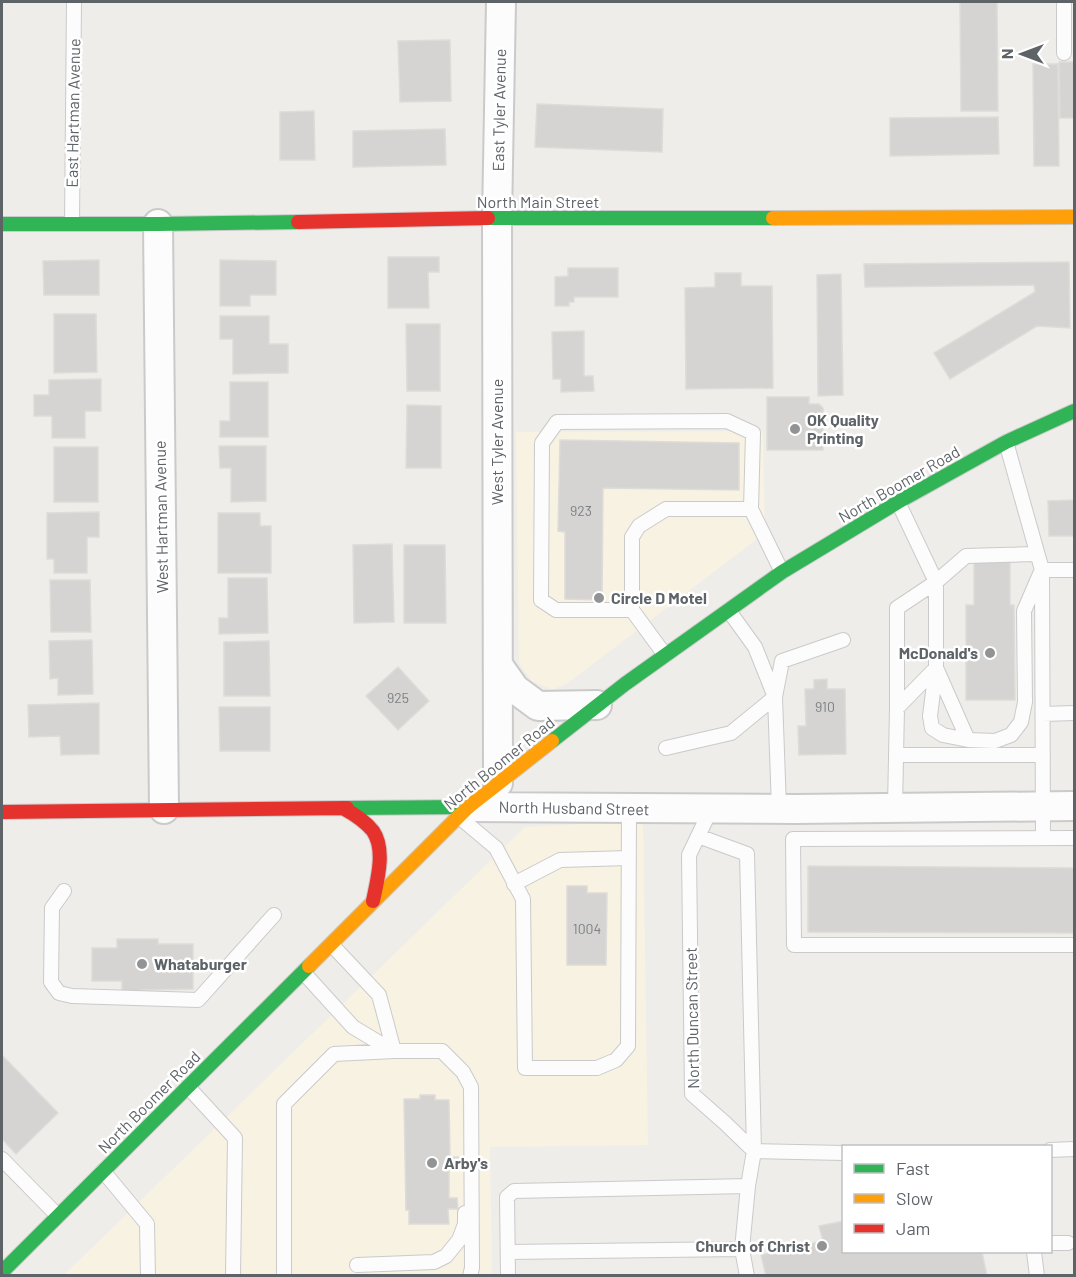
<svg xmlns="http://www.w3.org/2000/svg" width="1076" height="1277" viewBox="0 0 1076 1277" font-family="Barlow,sans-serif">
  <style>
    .commercial { fill: #f8f2e3 }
    .building { fill: #d5d4d2; stroke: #dedcd8; stroke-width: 1.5 }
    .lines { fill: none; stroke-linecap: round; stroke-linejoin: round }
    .lane-casing { stroke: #cacaca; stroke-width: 16 }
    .street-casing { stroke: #cacaca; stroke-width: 32 }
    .fast-casing { stroke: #cbcbcb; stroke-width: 16 }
    .slow-casing { stroke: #cbcbcb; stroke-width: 16 }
    .jam-casing { stroke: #cbcbcb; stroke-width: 16 }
    .lane { stroke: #fdfcfc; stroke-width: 14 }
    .street { stroke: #fdfcfc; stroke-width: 28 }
    .fast { stroke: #30b455; stroke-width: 14 }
    .slow { stroke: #ff9f0a; stroke-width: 14 }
    .jam { stroke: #e5322d; stroke-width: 14 }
    .poi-dot { fill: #919395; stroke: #fff; stroke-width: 2 }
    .labels { text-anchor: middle; stroke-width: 5; stroke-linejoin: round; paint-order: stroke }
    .number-label { font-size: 14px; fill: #7d8084 }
    .street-label { font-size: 16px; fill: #5e6368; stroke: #fff }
    .poi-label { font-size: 16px; font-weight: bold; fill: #5e6368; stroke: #fff; text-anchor: start }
  </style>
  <rect width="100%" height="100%" fill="#efede9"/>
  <path class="commercial" d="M763,431L765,533L568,683L552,690L532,681L519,663L516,432Z
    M643,821L648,1145L490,1147L492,1275L63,1276L525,827Z"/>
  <path class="building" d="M960,2H997L998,111H961Z
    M450,40L451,101L400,102L398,41Z
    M1059,62H1074V118H1060Z
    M1033,64H1058L1059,166H1034Z
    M537,104L663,109L662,152L535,147Z
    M314,111L315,160H280V112Z
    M998,117L999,154L890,156V118Z
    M445,129L446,165L353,167V131Z
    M388,257H439V272H428L429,308H388Z
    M99,260V295H44L43,261Z
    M220,260L276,261V295H250V306H220Z
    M1069,262L1070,328L1037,326L950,379L934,353L1035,292L1034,285L865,287L864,264Z
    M568,268H618V297H574V302H569V306H555V277L568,276Z
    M715,273H741V286H772L773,388L686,389L685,288L715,287Z
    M841,274L843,395L818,396L817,275Z
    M54,314H96L97,372L54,373Z
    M220,316H269V344H288V373L233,374V339H220Z
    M406,324H440V391H407Z
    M584,331V376H593L594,391L561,392V379H553L552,332Z
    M101,379V411H85V438H52V416H34V395H49V380Z
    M230,382H268V437H220V421H230Z
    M767,397H809V404H819L823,408V450H767Z
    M407,405L441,406V468H406Z
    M560,440L739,443V490L603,488L602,600L565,599V532L558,531Z
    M219,446H266V501L231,502V468H220Z
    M54,447H98V502H54Z
    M1074,500V536H1049L1048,501Z
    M99,512V537H87V573H54V559H47V513Z
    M218,513H260V526H271V573H218Z
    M392,544L394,622L354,623L353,545Z
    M404,545H445L446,623H404Z
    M974,562H1010V605H1014L1015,700H966V605H974Z
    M228,578H267L268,633L219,634V618H228Z
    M50,580H90L91,632H51Z
    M92,640L93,694L58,695V678L50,679L49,641Z
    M269,641L270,696H224V642Z
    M398,667L429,701L398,730L366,696Z
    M827,679V689H845L846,754L799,755L798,726H806L805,689H814V680Z
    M99,703V754L61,755L60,736L29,737L28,705Z
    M219,707H270V751H220Z
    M808,866L1074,868V933L808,932Z
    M567,886H587V893H607L606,965H567Z
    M117,939H158V944H193V989L140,990V993H122V981H92V948H117Z
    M2,1055L58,1113L16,1154L2,1139Z
    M420,1095H435V1100H449L450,1157H459V1168H449V1198H457L458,1209H448L449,1224H409V1210H406L404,1099H420Z
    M844,1221V1252H982L987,1276H766L761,1255L823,1241L819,1226Z"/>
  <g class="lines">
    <defs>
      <path id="lane" d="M1064,53V2
        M72,224L74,2
        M1006,442L1042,570L1043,838
        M1042,570H1074
        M632,610V537L639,526L666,509H751
        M729,611L755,647L775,697L779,808
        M665,655L632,610H556L541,600L542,443L557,422L727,421L753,433L751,509L782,572
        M936,668L930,716L932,728L943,735L968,740L995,741L1011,735L1021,722L1025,702L1024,611L1040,574
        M937,670L968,740
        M897,708L936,668V582L966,556L1037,554
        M1043,714L1074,713
        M666,748L731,733L775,697L782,661L843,640
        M896,755H1043
        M895,807L897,708V608L936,582L898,502
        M711,809L689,855L692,1094L725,1123L754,1151L844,1153
        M458,816L496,848L523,899L525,1068H597L616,1060L628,1046L629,808
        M698,836L747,854L754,1151L748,1186L742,1249
        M1074,838L793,839L794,945H1074
        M514,884L560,860L629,858
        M64,891L52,908L51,982L59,993L72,996L198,1000L274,915
        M331,944L379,995L394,1051
        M303,972L353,1027L393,1051
        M188,1087L235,1138L233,1276
        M1050,1150L1074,1149
        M2,1159L58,1216
        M103,1171L147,1224L148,1276
        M1050,1243H1068
        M508,1252L742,1249L747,1276
        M1034,1252L1037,1276
        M357,1265L434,1262L446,1256L459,1240L465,1224V1213
        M284,1276V1104L334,1054L394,1051H442L463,1072L471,1087L472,1268L470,1276
        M508,1276L507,1197L514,1191L748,1186"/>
      <path id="street" d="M158,224L164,809
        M498,665L515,689L538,706L597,705
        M498,783L497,218L501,2
        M468,807L796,809L1074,806"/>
      <path id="fast" d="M488,218H773
        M2,224H158L298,222
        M552,741L625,684L782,572L898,502L1006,442L1074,411
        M347,808L468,807
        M2,1272L309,966"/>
      <path id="slow" d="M773,218L1074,217
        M309,966L468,807L552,741"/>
      <path id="jam" d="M298,222L488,218
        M343,808C354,814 365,821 373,831C386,850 377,881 373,901
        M2,812L347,808"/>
    </defs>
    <use href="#lane" class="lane-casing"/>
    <use href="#street" class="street-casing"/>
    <use href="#fast" class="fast-casing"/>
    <use href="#slow" class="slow-casing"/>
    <use href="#jam" class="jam-casing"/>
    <use href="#lane" class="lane"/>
    <use href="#street" class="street"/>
    <use href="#fast" class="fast"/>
    <use href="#slow" class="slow"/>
    <use href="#jam" class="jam"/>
  </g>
  <g class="poi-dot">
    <circle cx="795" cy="429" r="6"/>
    <circle cx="599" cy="598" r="6"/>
    <circle cx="990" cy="653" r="6"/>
    <circle cx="142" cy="964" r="6"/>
    <circle cx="432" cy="1163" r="6"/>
    <circle cx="822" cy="1246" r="6"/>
  </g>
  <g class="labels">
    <g class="number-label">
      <text x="581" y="516">923</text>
      <text x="398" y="703">925</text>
      <text x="825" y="712">910</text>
      <text x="587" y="934">1004</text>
    </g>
    <g class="street-label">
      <text transform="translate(499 110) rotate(-89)" y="6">East Tyler Avenue</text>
      <text transform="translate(73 113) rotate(-89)" y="6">East Hartman Avenue</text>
      <text x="538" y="208">North Main Street</text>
      <text transform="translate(497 442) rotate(-90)" y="6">West Tyler Avenue</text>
      <text transform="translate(899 484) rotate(-30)" y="6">North Boomer Road</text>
      <text transform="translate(161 517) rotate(-91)" y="6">West Hartman Avenue</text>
      <text transform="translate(499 763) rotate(-39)" y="6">North Boomer Road</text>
      <text transform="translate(574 808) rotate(1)" y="6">North Husband Street</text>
      <text transform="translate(692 1018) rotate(-91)" y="6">North Duncan Street</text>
      <text transform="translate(149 1102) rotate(-45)" y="6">North Boomer Road</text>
    </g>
    <g class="poi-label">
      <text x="807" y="426">OK Quality<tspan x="807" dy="18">Printing</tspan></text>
      <text x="611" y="604">Circle D Motel</text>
      <text x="978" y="659" text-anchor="end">McDonald's</text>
      <text x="154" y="970">Whataburger</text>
      <text x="444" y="1169">Arby's</text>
      <text x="810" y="1252" text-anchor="end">Church of Christ</text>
    </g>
  </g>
  <rect width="1076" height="1277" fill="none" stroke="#5e6368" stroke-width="6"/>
  <rect x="842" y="1145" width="210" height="108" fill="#ffffff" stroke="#bfc1c3" stroke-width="1.5"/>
  <rect x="854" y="1164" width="30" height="9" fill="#30b455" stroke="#bfc1c3" stroke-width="1.5"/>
  <text x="896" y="1175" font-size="18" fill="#5e6368">Fast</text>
  <rect x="854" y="1194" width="30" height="9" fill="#ff9f0a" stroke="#bfc1c3" stroke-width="1.5"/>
  <text x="896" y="1205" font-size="18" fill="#5e6368">Slow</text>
  <rect x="854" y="1224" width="30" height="9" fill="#e5322d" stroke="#bfc1c3" stroke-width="1.5"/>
  <text x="896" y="1235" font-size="18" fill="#5e6368">Jam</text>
  <g transform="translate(1022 54) rotate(270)" stroke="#ffffff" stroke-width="4.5" paint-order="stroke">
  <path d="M0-4.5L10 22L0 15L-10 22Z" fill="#5e6368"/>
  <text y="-9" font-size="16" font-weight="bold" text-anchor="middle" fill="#5e6368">N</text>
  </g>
</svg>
